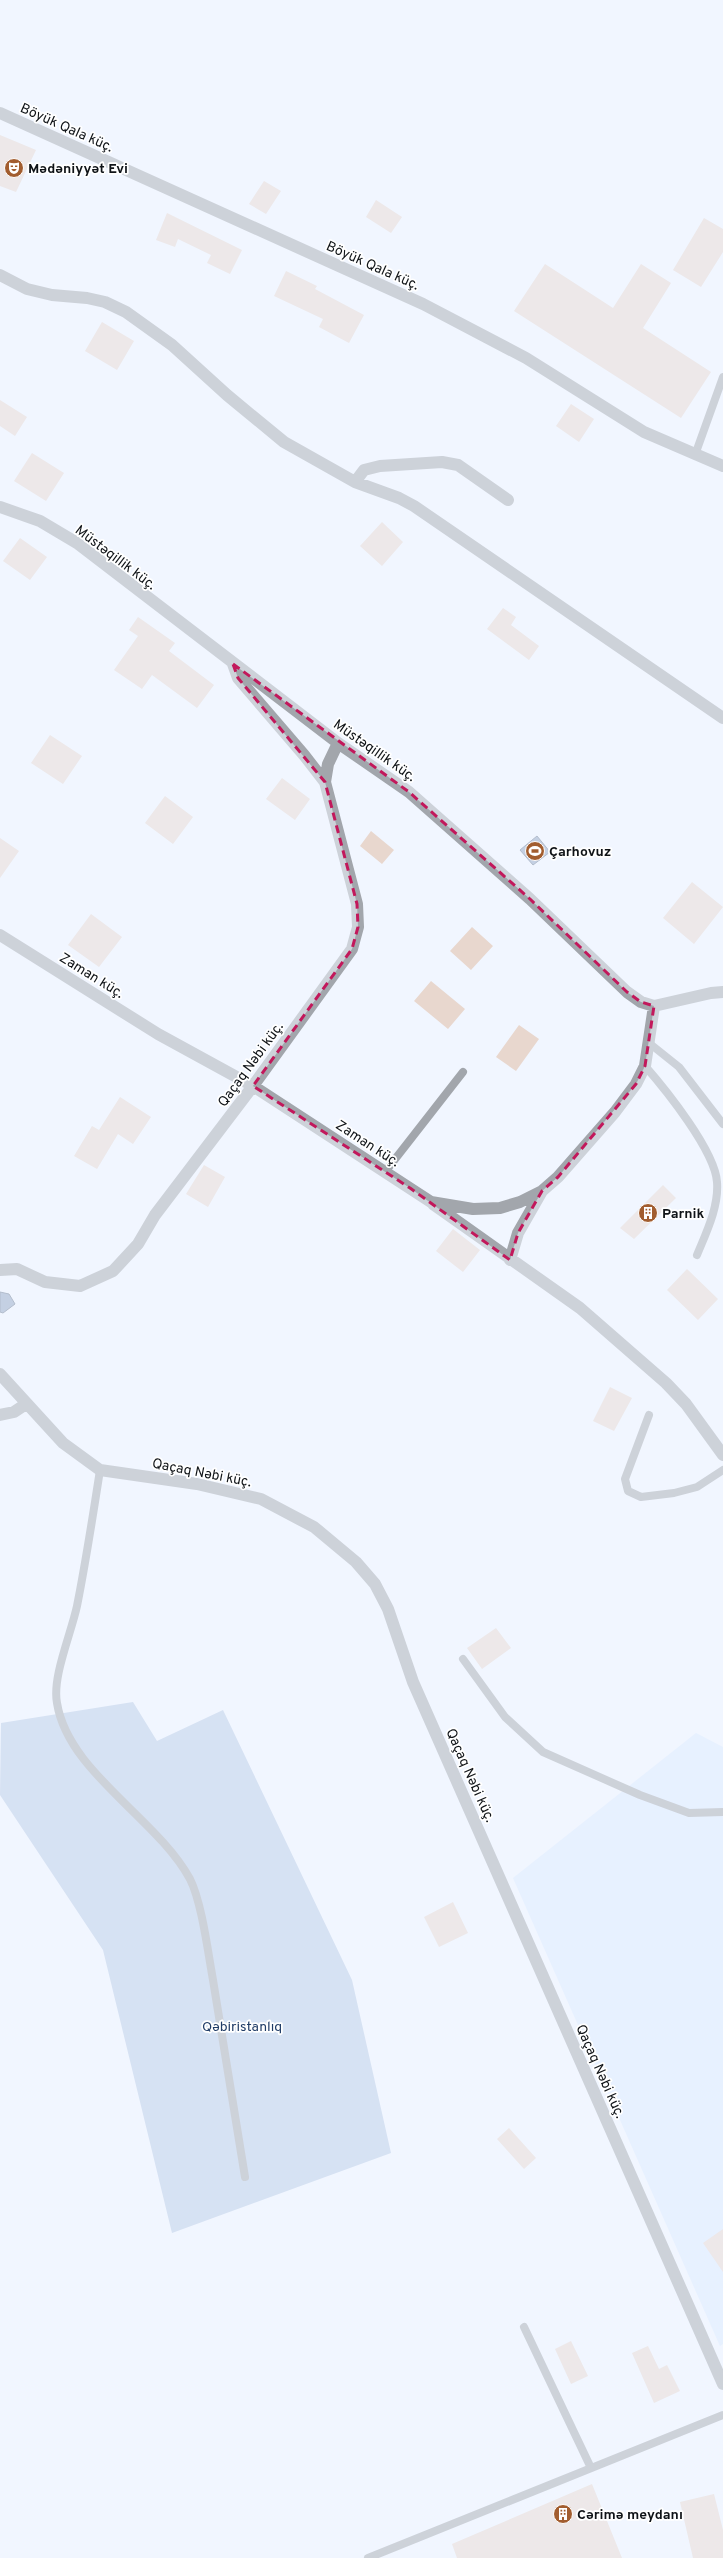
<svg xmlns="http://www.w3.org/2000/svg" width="723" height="2558" viewBox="0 0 723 2558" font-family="Overpass,sans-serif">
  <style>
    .built { fill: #dceaff }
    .green { fill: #b7c9e4 }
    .water { fill: #8fa3c2; stroke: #69788f }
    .building { fill: #e8d7ce }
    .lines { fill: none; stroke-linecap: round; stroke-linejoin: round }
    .service { stroke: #a2a6ac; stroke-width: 8 }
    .minor { stroke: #a2a6ac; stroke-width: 12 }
    .marked { fill: none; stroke: #c2185b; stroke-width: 3; stroke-dasharray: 8 5; stroke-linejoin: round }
    .labels { text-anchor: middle; stroke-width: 3.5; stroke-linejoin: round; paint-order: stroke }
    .street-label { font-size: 14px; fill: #0f1317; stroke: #fff }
    .poi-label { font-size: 14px; font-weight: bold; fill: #0f1317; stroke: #fff; text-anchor: start }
    .park-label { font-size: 14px; fill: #203c66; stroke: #fff }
  </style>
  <rect width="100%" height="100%" fill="#f1f6ff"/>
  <path class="built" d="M696,1733L723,1747V2344L720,2346L513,1878Z"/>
  <path class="green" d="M133,1702L157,1741L223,1710L352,1980L391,2153L172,2233L103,1950L0,1795L1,1723Z"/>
  <path class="water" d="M537,836L550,852L533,865L520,850Z
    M0,1292L9,1294L15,1304L3,1313L0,1312Z"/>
  <path class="building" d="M0,135L36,150L16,192L0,186Z
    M264,181L281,191L266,214L249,204Z
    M376,200L402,217L391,233L366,217Z
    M167,213L242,250L230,274L207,263L211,255L178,239L175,247L156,240Z
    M704,218L723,229V252L701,287L673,270Z
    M545,264L613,308L641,264L671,283L643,328L711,372L681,418L514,311Z
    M286,271L317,286L315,289L364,315L349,343L319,327L323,319L274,296Z
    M102,322L134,341L117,370L85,351Z
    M0,400L27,417L15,436L0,426Z
    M571,404L594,419L579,442L556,426Z
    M32,453L64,473L46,501L14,481Z
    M382,522L403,542L382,566L360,546Z
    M20,538L47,557L30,580L3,561Z
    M503,608L516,617L511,625L539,646L529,660L487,629Z
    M138,617L175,643L169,651L214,685L197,708L152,675L142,689L114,670L138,636L129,630Z
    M50,735L82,756L63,784L31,763Z
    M282,778L310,799L295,820L266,799Z
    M165,796L193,817L173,844L145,823Z
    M371,831L394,850L382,864L360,846Z
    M0,838L19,851L0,878Z
    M692,882L723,907L694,944L663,918Z
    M91,914L122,937L99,967L68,945Z
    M472,927L493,946L471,970L450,951Z
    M431,981L465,1009L448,1029L414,1001Z
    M519,1025L539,1039L516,1071L496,1057Z
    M120,1097L151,1117L133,1144L118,1134L97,1169L74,1156L92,1126L99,1130Z
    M204,1165L225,1177L208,1207L186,1194Z
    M663,1185L676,1198L634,1239L620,1228Z
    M453,1229L480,1250L463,1272L436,1251Z
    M687,1269L718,1299L698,1320L667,1290Z
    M610,1387L632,1398L614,1431L593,1421Z
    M496,1628L511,1648L482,1669L467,1648Z
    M453,1902L468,1933L439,1947L424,1917Z
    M509,2128L536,2158L524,2169L497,2139Z
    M723,2229V2272L703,2243Z
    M571,2341L588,2376L571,2384L555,2349Z
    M648,2346L659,2369L667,2365L680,2391L654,2403L632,2353Z
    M592,2484L622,2558H457L452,2544Z
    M714,2494L723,2530V2558H693L680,2502Z"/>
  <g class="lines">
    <path class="service" d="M695,455L723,377
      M649,1043L679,1067L723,1124
      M645,1066C666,1090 715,1151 717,1182C719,1207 706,1233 697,1255
      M385,1172L463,1072
      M649,1415L625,1479L628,1491L641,1497L674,1493L697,1487L723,1470
      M100,1470C93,1515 86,1561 77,1606C71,1634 52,1677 57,1703C68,1772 156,1817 190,1879C202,1903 208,1953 213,1980C224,2046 234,2112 245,2177
      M463,1659L505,1717L543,1752L640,1795L689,1813L723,1812
      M524,2327L591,2468
      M368,2558L723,2415"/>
    <path class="minor" d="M0,113L423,304L526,358L644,432L723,466
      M0,275L27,289L52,295L87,298L105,302L126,312L172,345L227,395L284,442L355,482L399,498L414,506L723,718
      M355,482L364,470L380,466L442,462L458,465L508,500
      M0,507L40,521L77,543L338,743L409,792L530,899L627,992L641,1002L654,1006L711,993L723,992
      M233,664L238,678L304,755L325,782
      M0,935L158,1034L253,1086L431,1202L473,1209L500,1208L520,1202L542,1191L558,1177L615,1112L636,1084L645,1066L654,1006
      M433,1204L580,1308L666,1383L686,1404L723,1455
      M510,1260L518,1233L542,1191
      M0,1270L17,1269L45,1282L80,1286L113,1271L138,1244L155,1215L253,1086L352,949L358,927L357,904L325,782L328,764L338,743
      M0,1374L63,1443L100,1470L197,1484L261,1499L314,1527L356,1562L375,1584L388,1609L413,1682L723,2384
      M0,1415L14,1412L26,1404"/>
  </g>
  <path d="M0 0H723V2558H0ZM233,664L409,792L530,899L627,992L641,1002L654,1006L645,1066L636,1084L558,1177L542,1191L518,1233L510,1260L410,1188L253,1086L352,949L358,927L357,904L325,782L238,678Z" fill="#f1f6ff" fill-opacity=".55" fill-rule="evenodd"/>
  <path class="marked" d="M233,664L409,792L530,899L627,992L641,1002L654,1006L645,1066L636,1084L558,1177L542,1191L518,1233L510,1260L410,1188L253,1086L352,949L358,927L357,904L325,782L238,678Z"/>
  <defs>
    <symbol id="theatre-disc" viewBox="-11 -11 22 22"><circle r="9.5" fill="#a25d2f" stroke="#fff"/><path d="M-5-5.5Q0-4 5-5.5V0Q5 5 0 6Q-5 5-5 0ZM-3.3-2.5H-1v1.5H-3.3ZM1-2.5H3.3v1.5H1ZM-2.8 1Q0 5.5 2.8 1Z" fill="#fff"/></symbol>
    <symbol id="stadium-disc" viewBox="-11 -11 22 22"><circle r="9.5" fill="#a25d2f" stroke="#fff"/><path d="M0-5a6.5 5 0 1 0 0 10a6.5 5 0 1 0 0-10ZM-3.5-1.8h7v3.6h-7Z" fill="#fff"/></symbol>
    <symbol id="building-disc" viewBox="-11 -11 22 22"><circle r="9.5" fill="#a25d2f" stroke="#fff"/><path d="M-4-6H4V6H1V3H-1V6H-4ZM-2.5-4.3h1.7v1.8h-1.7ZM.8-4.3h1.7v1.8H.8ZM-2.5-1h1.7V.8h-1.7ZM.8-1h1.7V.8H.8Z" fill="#fff"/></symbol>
  </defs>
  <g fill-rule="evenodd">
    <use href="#theatre-disc" x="3" y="157" width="22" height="22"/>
    <use href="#stadium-disc" x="524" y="840" width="22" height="22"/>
    <use href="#building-disc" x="637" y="1202" width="22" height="22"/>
    <use href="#building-disc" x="552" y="2503" width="22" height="22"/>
  </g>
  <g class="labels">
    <g class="street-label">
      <text transform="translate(67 127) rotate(24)" y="5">Böyük Qala küç.</text>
      <text transform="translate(373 265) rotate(24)" y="5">Böyük Qala küç.</text>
      <text transform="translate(116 557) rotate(37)" y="5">Müstəqillik küç.</text>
      <text transform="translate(375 750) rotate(35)" y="5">Müstəqillik küç.</text>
      <text transform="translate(92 975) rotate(32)" y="5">Zaman küç.</text>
      <text transform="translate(250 1064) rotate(-54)" y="5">Qaçaq Nəbi küç.</text>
      <text transform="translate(368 1143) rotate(33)" y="5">Zaman küç.</text>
      <text transform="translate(202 1472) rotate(11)" y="5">Qaçaq Nəbi küç.</text>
      <text transform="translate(471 1775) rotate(66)" y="5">Qaçaq Nəbi küç.</text>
      <text transform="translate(601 2071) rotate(66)" y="5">Qaçaq Nəbi küç.</text>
    </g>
    <g class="poi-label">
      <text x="28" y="173">Mədəniyyət Evi</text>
      <text x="549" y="856">Çarhovuz</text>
      <text x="662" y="1218">Parnik</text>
      <text x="577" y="2519">Cərimə meydanı</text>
    </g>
    <g class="park-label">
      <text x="242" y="2031">Qəbiristanlıq</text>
    </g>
  </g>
</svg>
